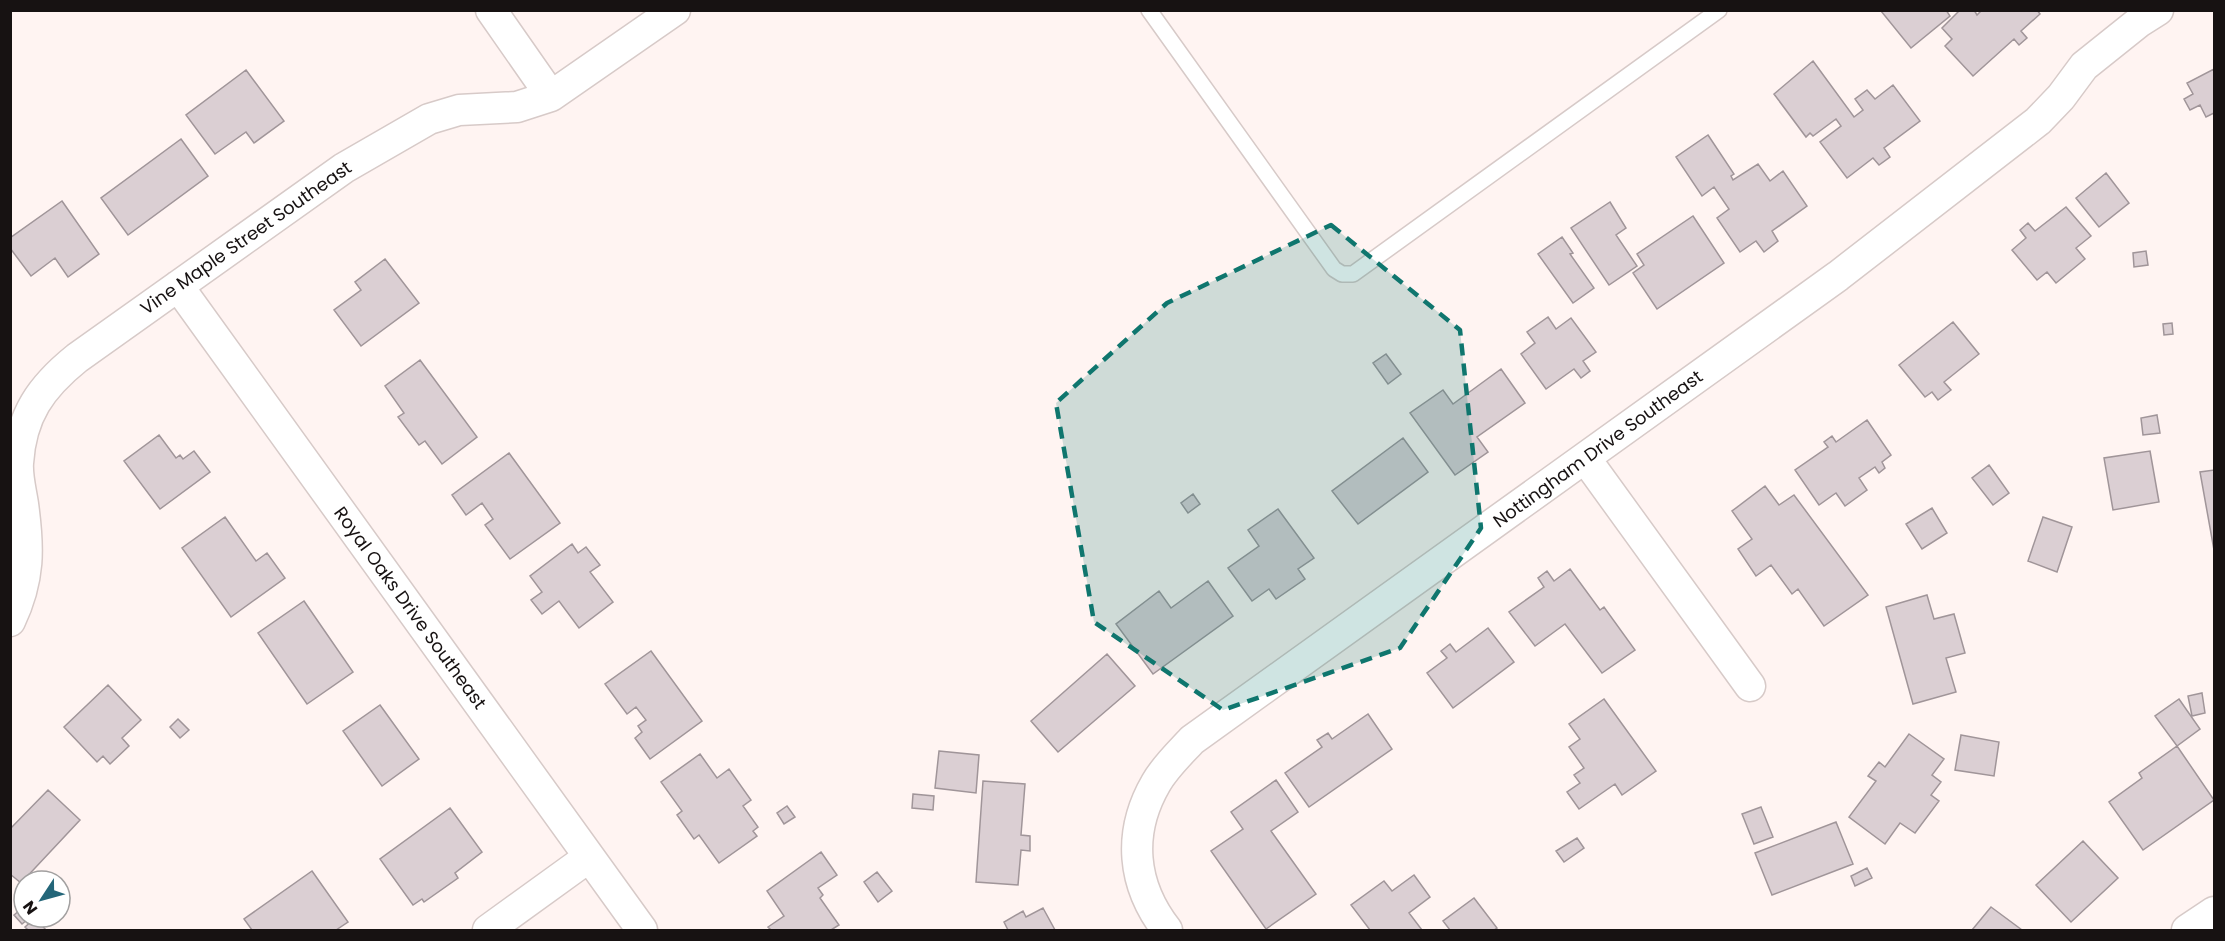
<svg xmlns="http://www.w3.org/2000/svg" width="2225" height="941" viewBox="0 0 2225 941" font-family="Poppins,sans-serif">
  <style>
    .building { fill: #dbcfd3; stroke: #a09599; stroke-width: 1.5 }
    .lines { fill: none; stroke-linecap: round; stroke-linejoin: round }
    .service-casing { stroke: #d7cac8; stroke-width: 18 }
    .minor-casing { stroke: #d7cac8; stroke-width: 33 }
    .service { stroke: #fff; stroke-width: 15 }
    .minor { stroke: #fff; stroke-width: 30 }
    .marked { fill: #0f766e; fill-opacity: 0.2; stroke: #0f766e; stroke-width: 4.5; stroke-dasharray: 12 8; stroke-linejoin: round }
    .labels { text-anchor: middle; stroke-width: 6; stroke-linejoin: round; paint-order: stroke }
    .street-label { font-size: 18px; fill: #171212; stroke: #fff }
  </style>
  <rect width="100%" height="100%" fill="#fff4f2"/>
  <path class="building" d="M1946,10L1950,16L1911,48L1881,11Z
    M1960,10H1974L1977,15L1982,10H2037L2040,14L2021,31L2027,38L2019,45L2014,39L1973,76L1945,46L1952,39L1942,28Z
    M1813,61L1854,117L1863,110L1855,99L1867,90L1875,99L1893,85L1920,121L1884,148L1890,157L1879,165L1873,158L1847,178L1820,142L1841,126L1836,119L1813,136L1810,133L1806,137L1774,94Z
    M2214,69V113L2206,117L2200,105L2190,110L2184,99L2193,94L2187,83Z
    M246,70L284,121L254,143L246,132L215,154L186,115Z
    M1708,135L1734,174L1731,176L1733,180L1758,164L1770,181L1783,171L1807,206L1772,231L1778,241L1764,252L1756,241L1740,252L1717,218L1729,209L1714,187L1702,196L1676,157Z
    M181,139L208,176L128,235L101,198Z
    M2106,173L2129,203L2099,227L2076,198Z
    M62,201L99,254L68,277L55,258L31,276L10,248V238Z
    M1610,202L1626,228L1616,235L1637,266L1609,285L1571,228Z
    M2066,207L2091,236L2076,248L2085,259L2056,283L2047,272L2037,280L2012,250L2026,238L2020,230L2028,223L2035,231Z
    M1693,216L1724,263L1657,309L1633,273L1644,265L1637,254Z
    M1562,237L1573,253L1570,254L1594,288L1573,303L1538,254Z
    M2146,251L2148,265L2134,267L2133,253Z
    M385,259L419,303L361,346L334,310L361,290L355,282Z
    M1548,317L1556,329L1571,318L1596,352L1583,361L1590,371L1581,378L1574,369L1546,389L1521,354L1535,343L1527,332Z
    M1953,322L1979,354L1944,382L1951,390L1938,400L1932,392L1925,397L1899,365Z
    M2172,323L2173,334L2164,335L2163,324Z
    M1386,354L1401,374L1388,384L1373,363Z
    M420,360L477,437L442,464L425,441L419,445L398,417L404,413L385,386Z
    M1501,369L1525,403L1477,437L1488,452L1455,475L1410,413L1443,390L1453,404Z
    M2157,415L2160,433L2143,435L2141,418Z
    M1867,420L1891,455L1882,462L1885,468L1879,473L1875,467L1859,478L1867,490L1845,506L1836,493L1819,505L1795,470L1828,447L1824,442L1832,436L1836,442Z
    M159,435L176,458L180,455L183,459L194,451L210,472L160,509L124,461Z
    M1403,438L1428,472L1358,524L1332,491Z
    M2150,451L2159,502L2113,510L2104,458Z
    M509,453L560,523L510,559L485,525L493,519L482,503L466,515L452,495Z
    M1989,465L2009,493L1993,505L1972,478Z
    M2214,470V550L2200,472Z
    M1765,486L1779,505L1794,495L1868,595L1824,626L1798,589L1792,594L1771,565L1756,576L1738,549L1752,539L1732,511Z
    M1193,494L1200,504L1188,513L1181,503Z
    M1932,508L1947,533L1922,549L1906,524Z
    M1278,509L1314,558L1298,569L1305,579L1276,599L1269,589L1252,601L1228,568L1259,546L1248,530Z
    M225,517L256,561L267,553L285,578L231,617L182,548Z
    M2043,517L2072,527L2057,572L2028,561Z
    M572,544L578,553L586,547L600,565L590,572L613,602L579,628L559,601L542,614L531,600L542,592L530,576Z
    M1570,569L1600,610L1604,607L1635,650L1602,673L1565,624L1535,646L1509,612L1544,587L1538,578L1547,571L1554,581Z
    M1208,581L1233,616L1153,674L1116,624L1159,591L1171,608Z
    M1927,595L1934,619L1954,614L1965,653L1946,658L1956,692L1913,704L1886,607Z
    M304,601L353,672L307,704L258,633Z
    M1488,628L1514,662L1453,708L1427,673L1447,658L1441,651L1450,644L1456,652Z
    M651,651L702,721L650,759L635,738L642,732L638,726L646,720L636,707L627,714L605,684Z
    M1107,654L1135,686L1058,752L1031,721Z
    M108,685L141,720L122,738L129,746L110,764L103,756L97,762L64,727Z
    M2202,693L2205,713L2192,716L2188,696Z
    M1604,699L1656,771L1622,795L1615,784L1579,809L1567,792L1580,783L1574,775L1584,768L1569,747L1580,739L1569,724Z
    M2179,699L2200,729L2177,746L2155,716Z
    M380,705L419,759L382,786L343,731Z
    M1368,714L1392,749L1309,807L1285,773L1322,747L1317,740L1328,733L1332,739Z
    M178,719L189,730L180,738L170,727Z
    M1909,734L1944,759L1932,775L1941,782L1931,795L1939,801L1915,833L1900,823L1885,844L1849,817L1876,781L1868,776L1879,762L1885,767Z
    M1961,735L1999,742L1994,776L1955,770Z
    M2177,746L2214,800L2143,850L2109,802L2142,778L2139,773Z
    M939,751L979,755L976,793L935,788Z
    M700,754L717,778L729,769L751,800L743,806L758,827L753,831L757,836L719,863L699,835L694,839L677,815L682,811L661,782Z
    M1276,780L1298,812L1271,831L1316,894L1266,929L1211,851L1243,829L1231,812Z
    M983,781L1025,784L1021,835L1030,836V851L1021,850L1018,885L976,882Z
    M48,790L80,820L21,883L10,874V829Z
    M913,794L934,796L933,810L912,808Z
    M787,806L795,817L784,824L777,813Z
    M1761,807L1773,837L1754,844L1742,814Z
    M450,808L482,852L455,873L458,878L424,902L422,899L413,905L380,859Z
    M1836,822L1853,864L1772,895L1755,853Z
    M1577,838L1584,848L1564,862L1556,851Z
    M2083,841L2118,878L2071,922L2036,885Z
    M821,852L837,875L818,888L823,895L820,898L839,925L831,930H771L768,927L784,916L767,891Z
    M1867,868L1872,878L1855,886L1851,876Z
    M312,871L348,922L336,930H252L244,919Z
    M877,872L892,891L878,902L864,882Z
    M1414,875L1430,897L1409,913L1422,930H1370L1351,905L1384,881L1392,891Z
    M1474,898L1497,928L1494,930H1450L1443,921Z
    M1991,907L2022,930H1972Z
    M1043,908L1055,930H1008L1004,922L1023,911L1026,917Z
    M20,910L28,919L22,924L14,915Z
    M35,918L46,930H28L25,927Z"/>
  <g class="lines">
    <defs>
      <path id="service" d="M1149,10L1334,269L1342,274H1353L1719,10"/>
      <path id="minor" d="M491,10L551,96
        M178,286L642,930
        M1585,458L1750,686
        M10,621C30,579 29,548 23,504C21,491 17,476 18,463C21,415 41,387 77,358L344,168L429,119L459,110L517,107L551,96L675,10
        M488,930L589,857
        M1167,930C1132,885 1127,833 1156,783C1165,767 1180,753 1192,740L1838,276L2038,121L2061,97L2084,66L2139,22L2158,10
        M2187,930L2214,912"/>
    </defs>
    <use href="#service" class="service-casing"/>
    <use href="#minor" class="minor-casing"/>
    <use href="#service" class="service"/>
    <use href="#minor" class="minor"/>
  </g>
  <path class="marked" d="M1331,225L1460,330L1481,528L1400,648L1223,710L1094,622L1056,403L1167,303Z"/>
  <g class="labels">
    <g class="street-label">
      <text transform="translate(246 238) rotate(-35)" y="6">Vine Maple Street Southeast</text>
      <text transform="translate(1598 449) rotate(-36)" y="6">Nottingham Drive Southeast</text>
      <text transform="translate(410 608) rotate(54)" y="6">Royal Oaks Drive Southeast</text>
    </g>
  </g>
  <rect width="2225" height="941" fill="none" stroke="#171212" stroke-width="24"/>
  <g transform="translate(42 899) rotate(234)"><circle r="28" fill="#ffffff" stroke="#a2a0a0" stroke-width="1.5"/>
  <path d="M0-4.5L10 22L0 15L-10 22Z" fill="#246679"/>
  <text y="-9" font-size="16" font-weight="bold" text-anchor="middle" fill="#171212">N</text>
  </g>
</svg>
